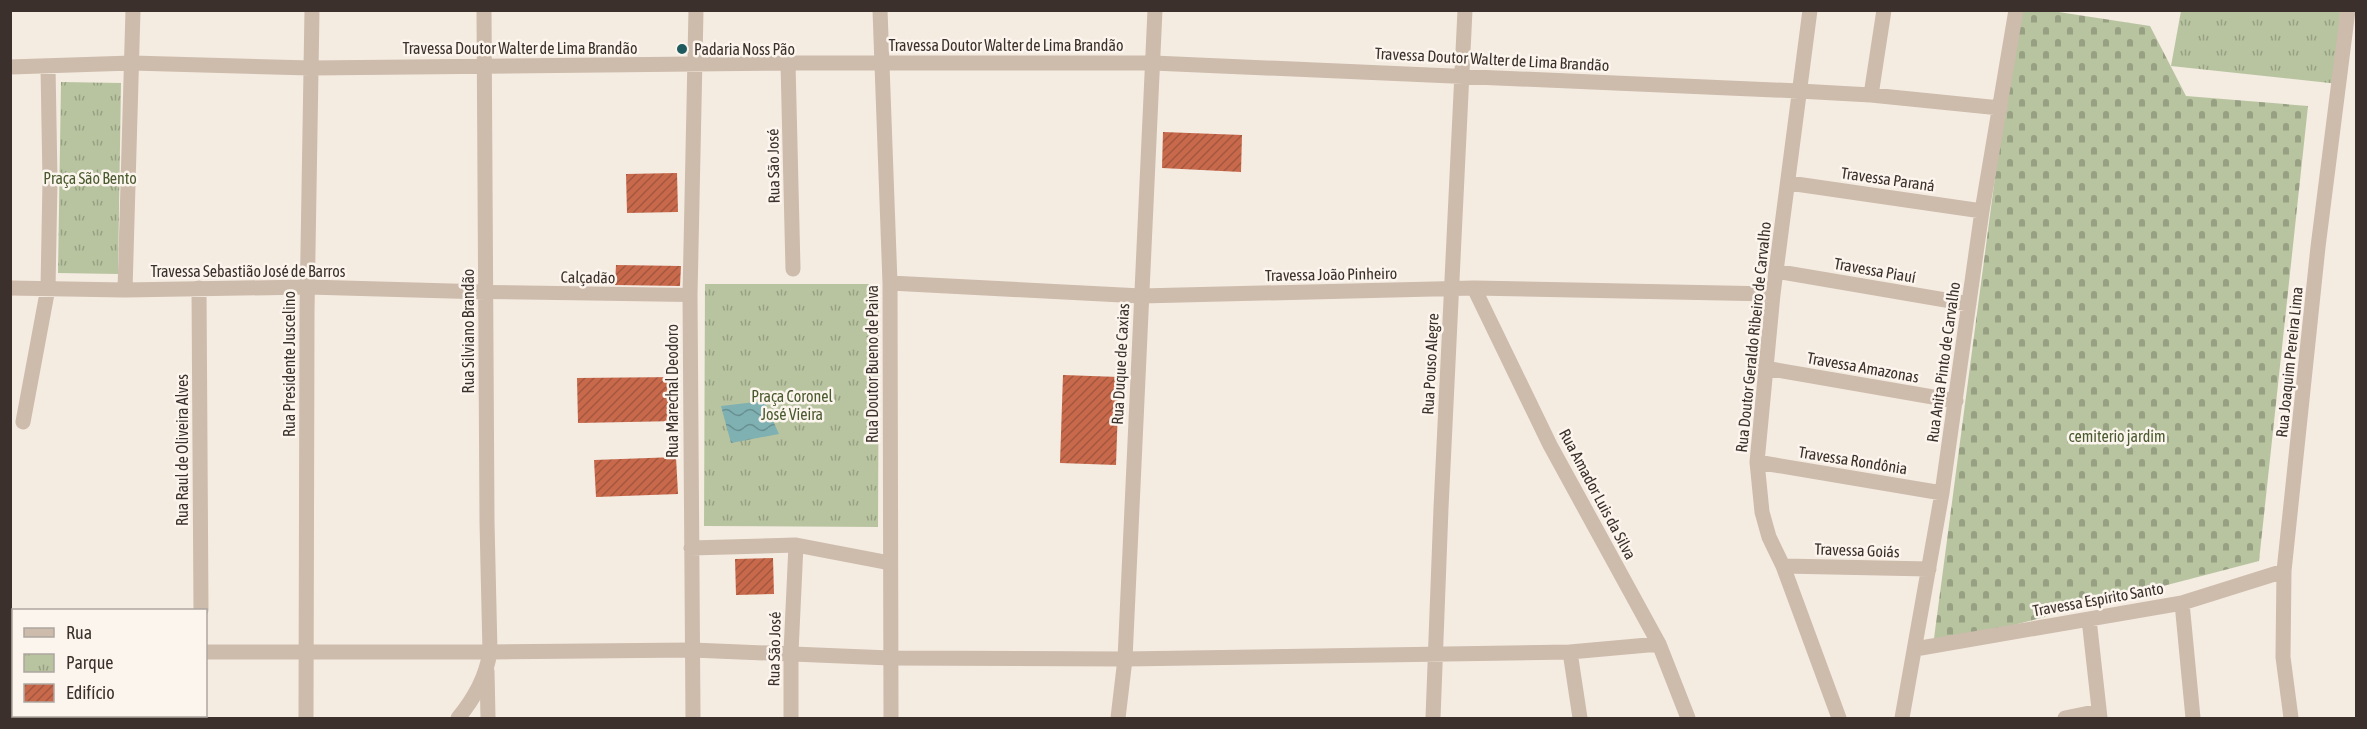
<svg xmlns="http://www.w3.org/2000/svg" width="2367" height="729" viewBox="0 0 2367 729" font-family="'Asap Condensed',sans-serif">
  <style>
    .cemetery { fill: url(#cemetery-stones) }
    .park { fill: url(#park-tufts) }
    .water { fill: url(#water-waves) }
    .building { fill: url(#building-hatch) }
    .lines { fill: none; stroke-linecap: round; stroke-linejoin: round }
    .pedestrian { stroke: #cdbbac; stroke-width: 14 }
    .minor { stroke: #cdbbac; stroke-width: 15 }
    .tertiary { stroke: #cdbbac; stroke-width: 15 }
    .poi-dot { fill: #1f5a5e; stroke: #fbf5ee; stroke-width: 2 }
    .labels { text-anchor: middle; stroke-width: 5; stroke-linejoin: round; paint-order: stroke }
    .street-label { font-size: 16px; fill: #3b302b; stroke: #fbf5ee }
    .poi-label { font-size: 16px; fill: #3b302b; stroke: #fbf5ee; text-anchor: start }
    .park-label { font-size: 16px; fill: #4a5a2e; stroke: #fbf5ee }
  </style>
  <defs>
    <pattern id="cemetery-stones" width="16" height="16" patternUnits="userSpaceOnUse" patternTransform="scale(1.5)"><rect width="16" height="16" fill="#b8c4a0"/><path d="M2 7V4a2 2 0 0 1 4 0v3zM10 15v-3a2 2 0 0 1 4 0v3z" fill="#97a083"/></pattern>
    <pattern id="park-tufts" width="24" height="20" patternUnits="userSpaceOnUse" patternTransform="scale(1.5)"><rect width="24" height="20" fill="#b8c4a0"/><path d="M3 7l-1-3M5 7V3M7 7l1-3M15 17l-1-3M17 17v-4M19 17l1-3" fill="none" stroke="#97a083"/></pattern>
    <pattern id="water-waves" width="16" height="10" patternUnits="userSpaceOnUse" patternTransform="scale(1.5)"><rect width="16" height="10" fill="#7fb0b2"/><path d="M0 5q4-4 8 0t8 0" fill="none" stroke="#699091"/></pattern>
    <pattern id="building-hatch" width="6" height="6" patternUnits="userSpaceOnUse" patternTransform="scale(1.5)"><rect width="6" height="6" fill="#c8694b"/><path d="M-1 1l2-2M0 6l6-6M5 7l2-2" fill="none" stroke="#a4573f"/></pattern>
  </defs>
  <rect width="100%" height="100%" fill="#f4ebe1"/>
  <path class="cemetery" d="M2017,11H2052L2150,26L2186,96L2308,106L2259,561L1933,646Z"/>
  <path class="park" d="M2181,11H2340L2339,84L2171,66Z
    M61,82L121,83L118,274L58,273Z
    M705,284H879L878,527L704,526Z"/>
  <path class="water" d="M764,401L779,434L731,443L721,406Z"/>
  <path class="building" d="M1163,132L1242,135L1241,172L1162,168Z
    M677,173L678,212L627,213L626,174Z
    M616,265L681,266L680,286L615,285Z
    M1063,375L1119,377L1116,465L1060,463Z
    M677,377L678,421L578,423L577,378Z
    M676,457L678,494L596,497L594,460Z
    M773,558L774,594L736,595L735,559Z"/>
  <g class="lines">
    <path class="pedestrian" d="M486,292L690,295"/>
    <path class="minor" d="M880,10L890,283L891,718
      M1810,10L1773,294L1757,462L1762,512L1769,537L1783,566L1839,718
      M788,63L793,269
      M10,67L132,63L311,68L788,63H1153L1799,91L1871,95L2000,108
      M1871,95L1884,10
      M1789,183L1982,211
      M1775,271L1969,304
      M890,283L1141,296L1474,288L1773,294
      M10,288L125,290L308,287L486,292
      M199,288L201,610
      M1474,288L1550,445L1659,644L1688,718
      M125,290L133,10
      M1765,368L1956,401
      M23,422L48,288L50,181L48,66
      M1757,462L1942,493
      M691,548L796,545L890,563
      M1783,566L1929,569
      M2182,603L2193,718
      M2089,619L2100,718
      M1915,649L2182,603L2284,571
      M206,652H490L487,522L484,10
      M1570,652L1580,718
      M10,655H14
      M1125,659L1570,652L1659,644
      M487,671L488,718
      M306,718L307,311L312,10
      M693,718L690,295L696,10
      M791,718V652L796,545
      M1433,718L1441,508L1465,10
      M1902,718L1942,493L1982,211L2016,10
      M2065,718L2099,711
      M2291,718L2283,657L2284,571L2318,247L2348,10"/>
    <path class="tertiary" d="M458,718C474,699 486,677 490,652L692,650L890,658L1125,659
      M1118,718L1125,659L1155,10"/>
  </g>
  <circle class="poi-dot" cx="682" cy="49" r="6"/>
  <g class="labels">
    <g class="street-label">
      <text x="1006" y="51">Travessa Doutor Walter de Lima Brandão</text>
      <text x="520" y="54">Travessa Doutor Walter de Lima Brandão</text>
      <text transform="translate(1492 59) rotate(3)" y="6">Travessa Doutor Walter de Lima Brandão</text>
      <text transform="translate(773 166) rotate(-91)" y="6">Rua São José</text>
      <text transform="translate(1888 179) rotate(8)" y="6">Travessa Paraná</text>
      <text transform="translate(1875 270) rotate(10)" y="6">Travessa Piauí</text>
      <text x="248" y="277">Travessa Sebastião José de Barros</text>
      <text transform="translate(1331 274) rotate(-1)" y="6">Travessa João Pinheiro</text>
      <text transform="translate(588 277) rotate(1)" y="6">Calçadão</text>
      <text transform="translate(468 331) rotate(-90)" y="6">Rua Silviano Brandão</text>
      <text transform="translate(1753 337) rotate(-84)" y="6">Rua Doutor Geraldo Ribeiro de Carvalho</text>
      <text transform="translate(1943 362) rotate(-82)" y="6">Rua Anita Pinto de Carvalho</text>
      <text transform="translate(2289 362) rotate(-84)" y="6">Rua Joaquim Pereira Lima</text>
      <text transform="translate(289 364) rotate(-90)" y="6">Rua Presidente Juscelino</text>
      <text transform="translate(872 364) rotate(-90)" y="6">Rua Doutor Bueno de Paiva</text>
      <text transform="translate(1120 364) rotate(-87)" y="6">Rua Duque de Caxias</text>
      <text transform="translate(1430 364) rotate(-87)" y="6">Rua Pouso Alegre</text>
      <text transform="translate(1863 367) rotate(10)" y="6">Travessa Amazonas</text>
      <text transform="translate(672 391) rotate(-90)" y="6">Rua Marechal Deodoro</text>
      <text transform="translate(182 450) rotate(-90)" y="6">Rua Raul de Oliveira Alves</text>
      <text transform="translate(1853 460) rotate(9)" y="6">Travessa Rondônia</text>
      <text transform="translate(1598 494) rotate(62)" y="6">Rua Amador Luis da Silva</text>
      <text transform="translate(1857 550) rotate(2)" y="6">Travessa Goiás</text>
      <text transform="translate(2098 599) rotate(-10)" y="6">Travessa Espírito Santo</text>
      <text transform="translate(774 649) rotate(-89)" y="6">Rua São José</text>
    </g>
    <g class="poi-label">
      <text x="694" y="55">Padaria Noss Pão</text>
    </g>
    <g class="park-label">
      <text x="90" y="184">Praça São Bento</text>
      <text x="792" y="402">Praça Coronel<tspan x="792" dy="18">José Vieira</tspan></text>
      <text x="2117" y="442">cemiterio jardim</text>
    </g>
  </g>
  <rect width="2367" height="729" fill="none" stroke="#3b302b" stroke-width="24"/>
  <rect x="12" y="609" width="195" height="108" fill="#fbf5ee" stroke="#aea6a0" stroke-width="1.5"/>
  <rect x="24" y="628" width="30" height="9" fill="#cdbbac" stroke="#aea6a0" stroke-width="1.5"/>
  <text x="66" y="639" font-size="18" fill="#3b302b">Rua</text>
  <rect x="24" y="654" width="30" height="18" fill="url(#park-tufts)" stroke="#aea6a0" stroke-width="1.5"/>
  <text x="66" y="669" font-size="18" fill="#3b302b">Parque</text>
  <rect x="24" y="684" width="30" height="18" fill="url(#building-hatch)" stroke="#aea6a0" stroke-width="1.5"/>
  <text x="66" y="699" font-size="18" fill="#3b302b">Edifício</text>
</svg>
